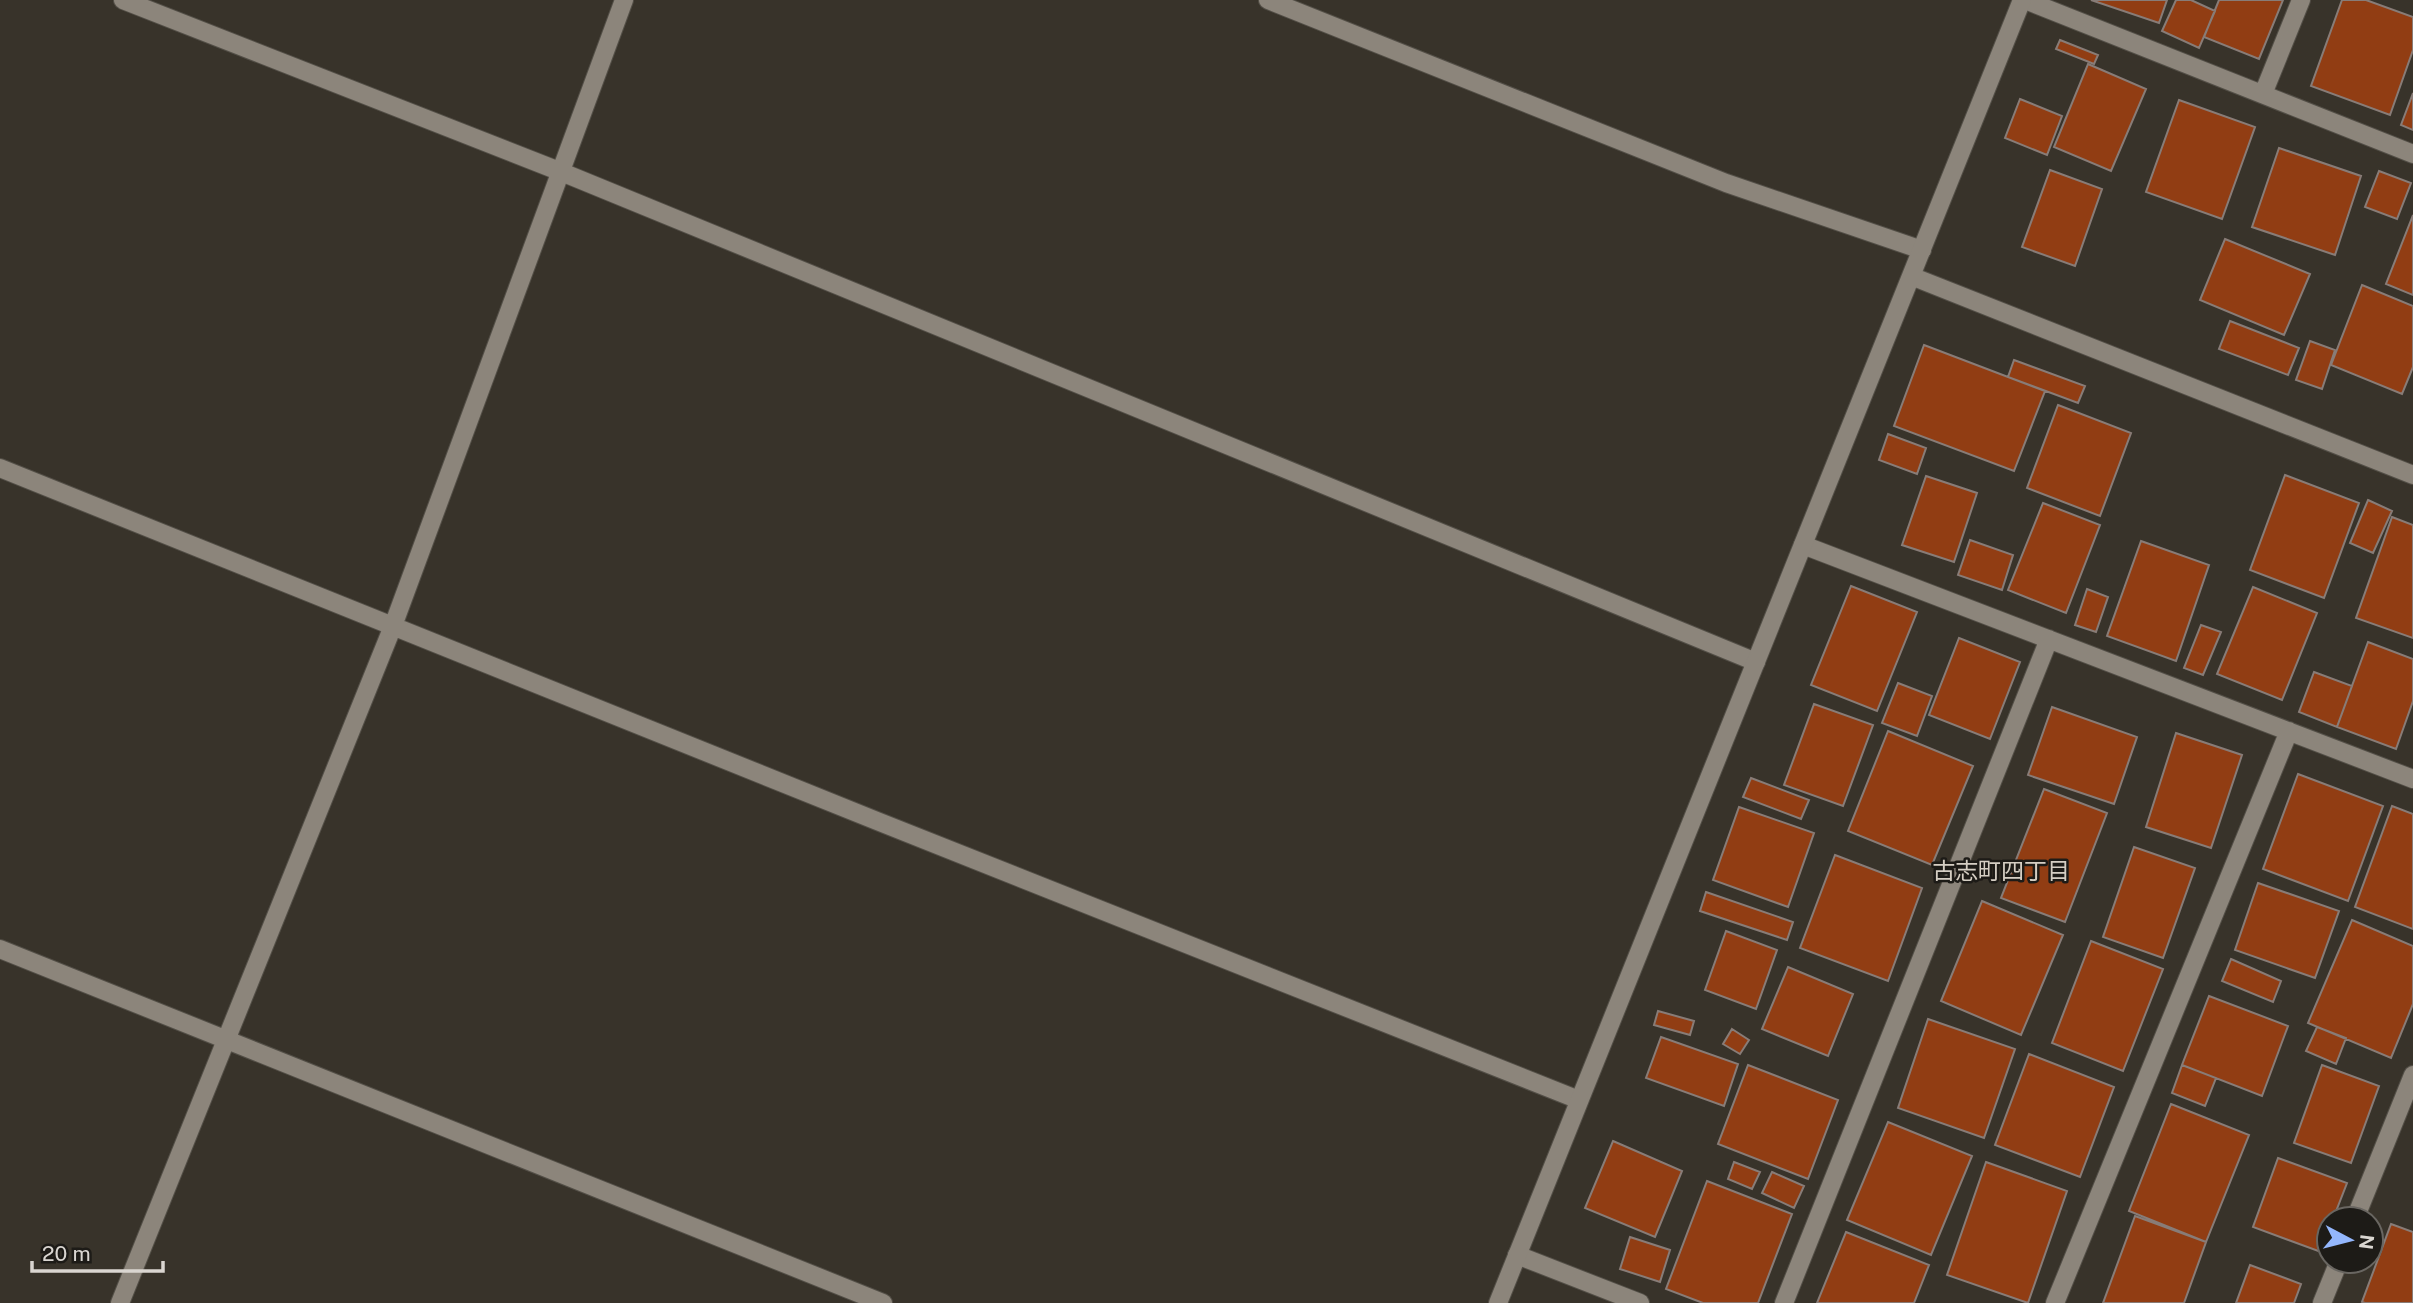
<svg xmlns="http://www.w3.org/2000/svg" width="2413" height="1303" viewBox="0 0 2413 1303" font-family="'Public Sans','Noto Sans JP',sans-serif">
  <style>
    .building { fill: #913d13; stroke: #887c77; stroke-width: 2 }
    .lines { fill: none; stroke-linecap: round; stroke-linejoin: round }
    .minor-casing { stroke: #534f47; stroke-width: 20 }
    .tertiary-casing { stroke: #534f47; stroke-width: 20 }
    .minor { stroke: #8c857b; stroke-width: 18 }
    .tertiary { stroke: #8c857b; stroke-width: 18 }
    .labels { text-anchor: middle; stroke-width: 5; stroke-linejoin: round; paint-order: stroke }
    .neighbourhood-label { font-size: 23px; fill: #d5cec3; stroke: #1d1b17 }
  </style>
  <rect width="100%" height="100%" fill="#38332a"/>
  <path class="building" d="M2091,0H2167L2159,23Z
    M2176,0H2191L2215,11L2199,48L2162,31Z
    M2219,0H2283L2259,59L2204,37Z
    M2342,0H2366L2413,17V50L2390,115L2311,86Z
    M2060,40L2098,55L2094,64L2056,49Z
    M2088,64L2146,89L2111,171L2054,147Z
    M2413,93V130L2401,125Z
    M2020,99L2062,116L2047,155L2005,138Z
    M2179,100L2255,127L2222,219L2146,192Z
    M2279,148L2361,176L2335,255L2252,227Z
    M2050,170L2102,189L2075,266L2022,247Z
    M2379,171L2411,183L2397,219L2365,207Z
    M2413,215V295L2386,284Z
    M2225,239L2310,274L2284,335L2200,300Z
    M2362,285L2413,306V367L2402,394L2331,365Z
    M2230,321L2299,348L2288,375L2219,349Z
    M2310,341L2335,350L2322,389L2296,380Z
    M1924,345L2045,391L2014,471L1894,426Z
    M2014,360L2085,386L2078,403L2008,377Z
    M2058,405L2131,433L2100,516L2027,488Z
    M1888,434L1926,448L1917,474L1879,460Z
    M2285,475L2359,503L2324,598L2250,570Z
    M1926,476L1977,493L1954,562L1902,545Z
    M2368,500L2392,511L2373,553L2350,543Z
    M2043,503L2100,525L2066,613L2008,590Z
    M2392,517L2413,525V638L2356,618Z
    M1970,540L2013,555L2002,590L1958,575Z
    M2141,541L2209,565L2176,661L2107,636Z
    M1851,586L1917,612L1877,711L1811,685Z
    M2253,587L2317,613L2282,700L2217,674Z
    M2087,589L2108,597L2096,632L2075,625Z
    M2201,625L2221,632L2203,675L2184,668Z
    M1959,638L2020,662L1990,739L1929,715Z
    M2368,642L2413,659V701L2396,749L2337,727Z
    M2314,672L2352,686L2337,727L2299,712Z
    M1898,683L1932,696L1917,736L1882,723Z
    M1814,704L1873,725L1843,806L1784,785Z
    M2052,707L2137,737L2114,804L2028,775Z
    M1888,731L1973,766L1932,865L1848,831Z
    M2176,733L2242,755L2211,848L2146,827Z
    M2298,774L2383,806L2348,901L2263,869Z
    M1751,778L1809,800L1801,819L1743,797Z
    M2044,789L2107,813L2065,922L2001,898Z
    M2392,806L2413,814V929L2355,907Z
    M1739,807L1814,833L1788,907L1713,880Z
    M2134,847L2195,868L2163,958L2103,937Z
    M1835,855L1922,888L1888,981L1800,948Z
    M2258,883L2339,911L2315,978L2235,950Z
    M1706,892L1793,922L1787,940L1700,911Z
    M1982,901L2063,935L2021,1035L1941,1001Z
    M2352,920L2413,946V1004L2391,1058L2308,1023Z
    M1726,931L1777,950L1756,1009L1705,990Z
    M2091,941L2163,969L2123,1071L2052,1043Z
    M2231,959L2281,981L2273,1002L2222,981Z
    M1788,967L1853,994L1828,1056L1762,1029Z
    M2209,996L2288,1026L2262,1096L2182,1065Z
    M1658,1011L1694,1021L1690,1035L1654,1025Z
    M1928,1019L2015,1049L1984,1138L1898,1108Z
    M2317,1027L2346,1038L2336,1064L2306,1051Z
    M1732,1029L1749,1040L1740,1054L1723,1044Z
    M1661,1037L1738,1064L1724,1106L1646,1078Z
    M2029,1054L2114,1087L2080,1177L1995,1145Z
    M1748,1065L1838,1100L1808,1179L1718,1144Z
    M2182,1065L2216,1078L2205,1106L2172,1093Z
    M2322,1065L2379,1086L2351,1163L2294,1143Z
    M2171,1104L2249,1135L2206,1242L2129,1211Z
    M1888,1122L1972,1156L1931,1255L1847,1220Z
    M1613,1141L1682,1171L1655,1237L1585,1208Z
    M2278,1158L2347,1183L2333,1219H2329V1231L2321,1252L2253,1227Z
    M1734,1162L1760,1172L1752,1189L1728,1179Z
    M1986,1162L2067,1191L2028,1303L1947,1275Z
    M1772,1172L1804,1186L1794,1208L1762,1193Z
    M1707,1181L1792,1214L1758,1303H1703L1666,1289Z
    M2135,1216L2206,1242L2184,1303H2103Z
    M2391,1224L2413,1232V1303H2365L2362,1302Z
    M1846,1232L1929,1265L1914,1303H1817Z
    M1630,1237L1670,1250L1660,1282L1620,1269Z
    M2250,1265L2301,1284L2294,1303H2236Z"/>
  <g class="lines">
    <defs>
      <path id="minor" d="M123,0L559,171L1756,662
        M1268,0L1726,183L1922,250
        M2025,0L2413,154
        M2263,94L2301,0
        M0,468L877,821L1579,1100
        M1803,545L2413,779
        M0,949L883,1303
        M2355,1219L2413,1075
        M1517,1255L1640,1303
        M120,1303L393,626L624,0
        M1784,1303L2049,639
        M2055,1303L2289,731
        M2322,1303L2339,1261"/>
      <path id="tertiary" d="M1911,276L2413,475
        M1498,1303L2022,0"/>
    </defs>
    <use href="#minor" class="minor-casing"/>
    <use href="#tertiary" class="tertiary-casing"/>
    <use href="#minor" class="minor"/>
    <use href="#tertiary" class="tertiary"/>
  </g>
  <g class="labels">
    <g class="neighbourhood-label">
      <text x="2001" y="879">古志町四丁目</text>
    </g>
  </g>
  <g transform="translate(2350 1240) rotate(97)"><circle r="33" fill="#1d1b17" stroke="#696661" stroke-width="2"/>
  <path d="M0-5L12 26L0 18L-12 26Z" fill="#94b7fd"/>
  <text y="-10" font-size="19" font-weight="bold" text-anchor="middle" fill="#dad6d1">N</text>
  </g>
  <path d="M32 1261v10h131v-10" fill="none" stroke="#dad6d1" stroke-width="3.5"/>
  <text x="42" y="1261" font-size="21" fill="#dad6d1" stroke="#1d1b17" stroke-width="5" paint-order="stroke">20 m</text>
</svg>
